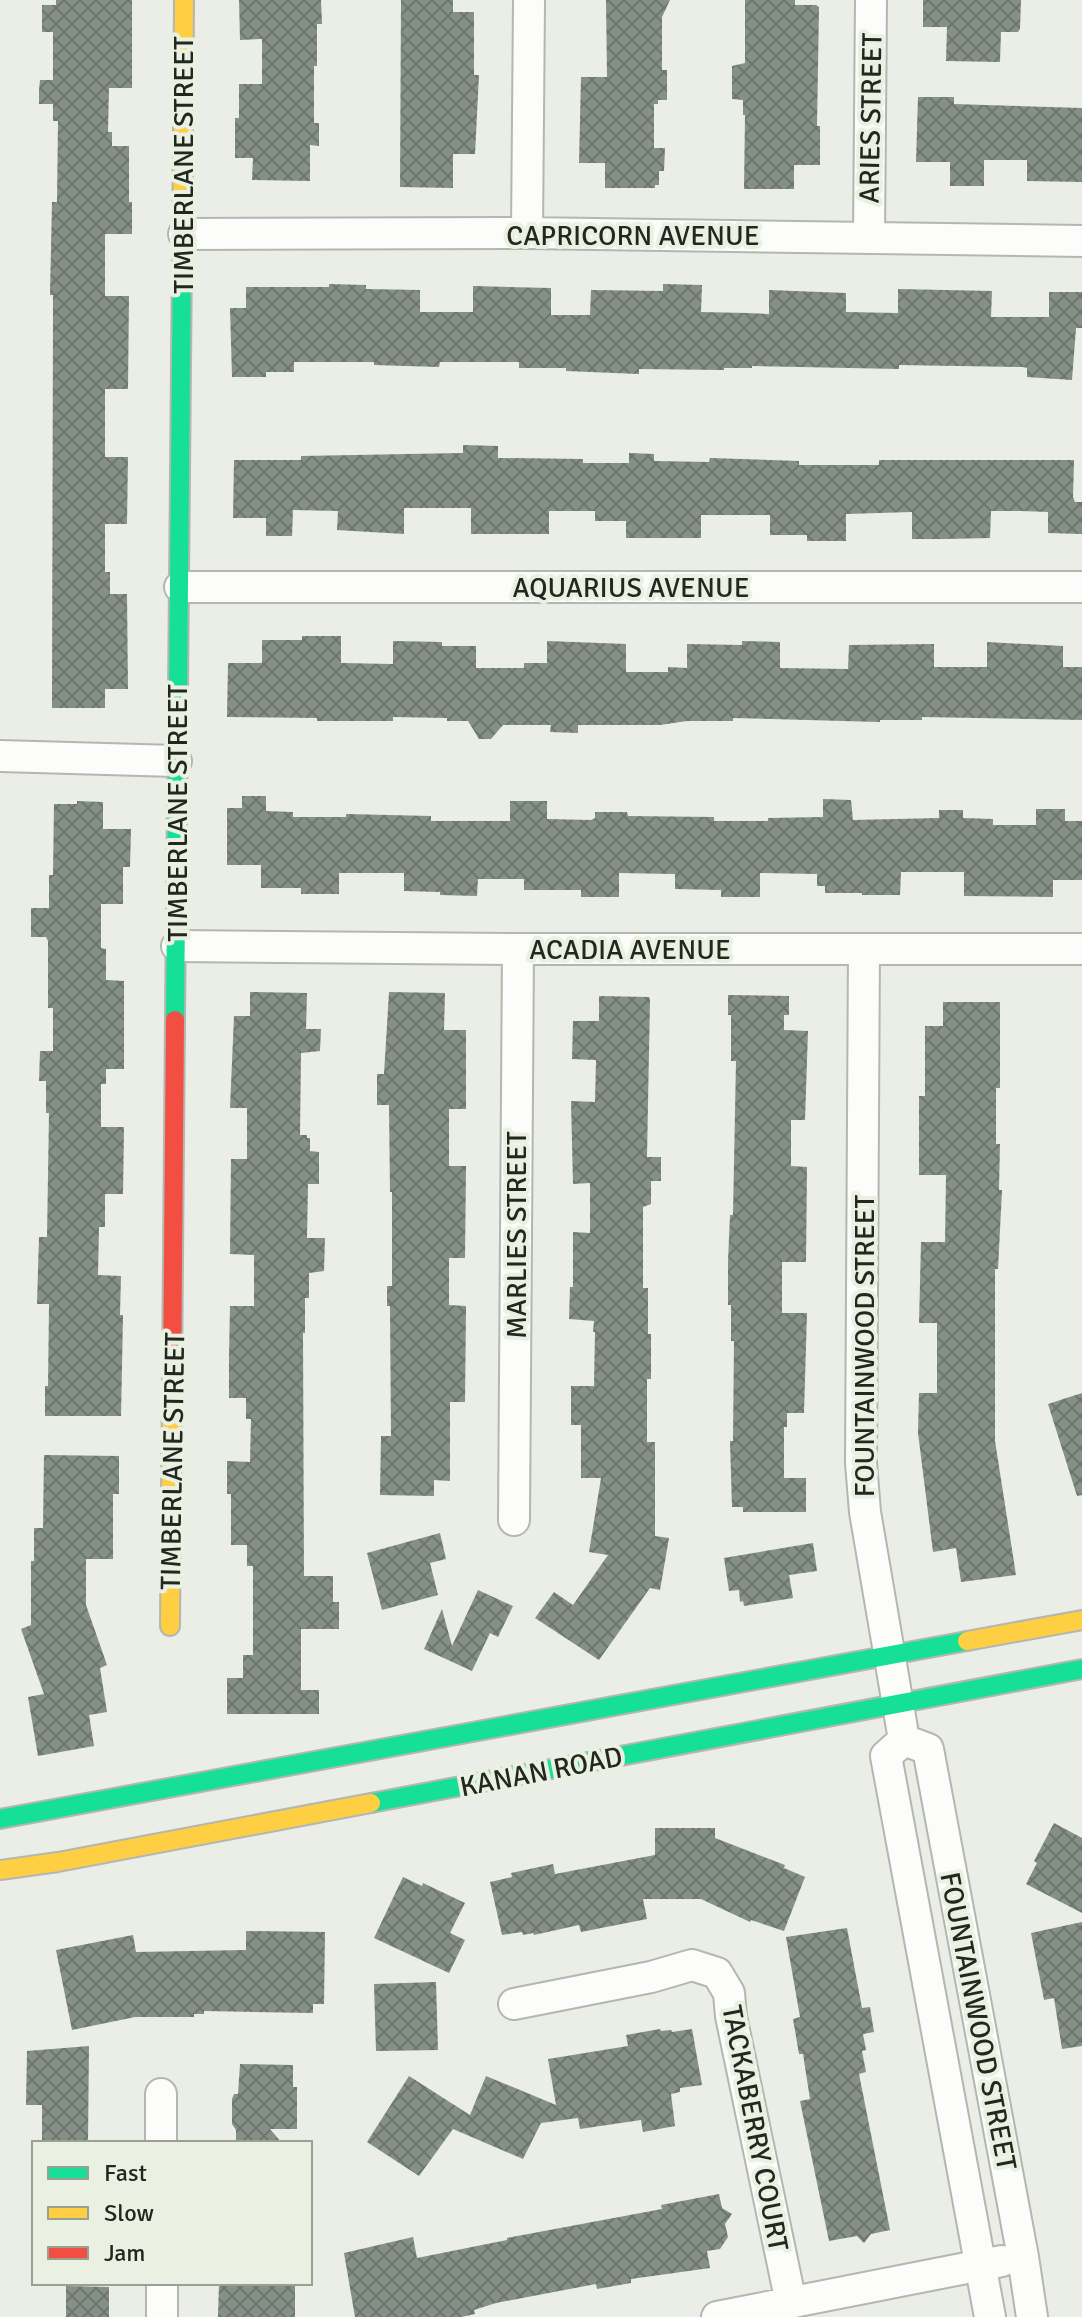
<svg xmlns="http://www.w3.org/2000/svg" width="1082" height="2317" viewBox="0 0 1082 2317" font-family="Signika,sans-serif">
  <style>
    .building { fill: url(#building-cross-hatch) }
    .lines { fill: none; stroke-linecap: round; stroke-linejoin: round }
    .street-casing { stroke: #b4b6b1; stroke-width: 34 }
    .fast-casing { stroke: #b4b6b1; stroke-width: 22 }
    .slow-casing { stroke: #b4b6b1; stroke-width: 22 }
    .jam-casing { stroke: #b4b6b1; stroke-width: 22 }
    .street { stroke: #fcfcfb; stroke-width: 30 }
    .fast { stroke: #16e098; stroke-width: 18 }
    .slow { stroke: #ffcf43; stroke-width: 18 }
    .jam { stroke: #f24e42; stroke-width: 18 }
    .labels { text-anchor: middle; stroke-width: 8; stroke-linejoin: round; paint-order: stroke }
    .street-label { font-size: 28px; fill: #242620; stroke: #eaf1e2 }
  </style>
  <defs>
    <pattern id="building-cross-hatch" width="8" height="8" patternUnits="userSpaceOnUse" patternTransform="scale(2)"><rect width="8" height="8" fill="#859087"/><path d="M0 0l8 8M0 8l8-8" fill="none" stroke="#6d756e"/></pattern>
  </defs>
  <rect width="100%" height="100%" fill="#eaeee6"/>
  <path class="building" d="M56,0H132V88H109L108,132H112V146H129V202H132V234H105V296H129L128,389H105V457H128L127,524H105V572H110V594H127L128,689H105V708H52L53,312V295H50L52,202H57L58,121H53V104H39V90L40,80H53V32H42V5H56Z
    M239,0H321L322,24H317V66H314V123H319V146L310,145V181L252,180L253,158H235V118H239V84H262V39L240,40Z
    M401,0H453V12H474V75H479L475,154H453V188L400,187Z
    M606,0H670L662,17V70H667V100H658V104H654V148H665L664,171H659V185H655V188H605V163H579L581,77H607Z
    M745,0H795V5H816L819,7L817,126H820V165H794V189H744L745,115H743V100L732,99V66L745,63Z
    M923,0H1021L1020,29L1018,32H1001L1000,62L946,61L947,27H923Z
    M918,97H954V104L1082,108V182L1027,181V160H984V186H950V162H916Z
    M329,284L366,285V289L420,290V312H473V286L551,288V315H590L591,290L663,291V284L702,285L701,312L747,313L769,314V290L846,293V312L898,313V289L992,291L991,317H1049V292H1082V328H1076L1072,380L1027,377V368L1023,367L899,365V369L752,366V368H724V370L639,369V374L566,371V368H519V362H440L439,367L374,365V362H294V372H266V377H232L230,308H246V287H329Z
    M463,445L498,446V458L583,459V463H629V453L654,454V461L709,462L710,458L799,461V465H879V460H1074L1073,497L1075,502H1082V534L1048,533V512L1021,511H991L990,538L944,539H912V512L846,514V541H807V535H770V515H701V538H626V521H595V511H549V534H471V508H404V534L337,530L338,511L293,510L292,536H266V518H233L234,460H301V456L463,453Z
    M302,636H341V663L393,664V641L442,642V646H476V668H524V663H547V641L626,644V672H668V667L687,668V644L742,645V641L780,642V668L848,669L849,645L934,644V667H987V642L1063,646V667H1082V720L922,717V720H880V722L733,718V721H687L660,725H578V733L550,732L551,725H503L491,739H479L468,721H447V718L393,717V721H317V718L227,717L228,663H262V640H302Z
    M242,796H266V811L293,812V817H346V814L431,816V821H510V801H547V819L591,820L595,818V812H627L628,816L714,817V821H768V818L823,817V799L851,800L853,820L939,818V810H963V818L993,819V825H1036V809H1065V821H1082V880H1053V897L964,896V872H901L900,895H862V893H825V886H817V874L760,873V897H721V890L675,889V874L619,873V897H581V890H524V879H478L477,896L440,895V892L404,891V873H339V894H301V888H261V865H227V808H242Z
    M77,801L103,802V829H131L130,867H123V904H101V948L106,949V980L124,981V1069H106V1084H101V1127H124L123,1194H105V1227H99L98,1275L121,1276L120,1315H123L121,1416H45V1386H48L49,1304H37L39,1237H47L49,1113H46V1081H39L40,1051H53V1008H48V941L46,937H31V908H49V875H53L54,804H77Z
    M250,992L307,993L306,1029H321L320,1051L301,1053L300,1135H307V1138H310V1151L319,1152V1184H308L307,1238H325L324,1271L309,1273V1298H305V1333H303L304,1576H333V1602H339V1629H301V1690H319V1714H227V1678H243V1655H253V1566H247V1545H231V1494H227V1461L250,1462L251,1419H246V1398H229V1358L230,1306H254V1255L230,1254L231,1159H247V1108H230L234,1016H250Z
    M389,992L445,993L444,1030H466V1109H449V1166H466L465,1258H449V1305L466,1306L465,1402H450V1481L434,1480V1496L380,1495L381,1436H391L390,1306H387V1286H392V1192H390L389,1105H377V1074H384Z
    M728,995L789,996V1015H784V1030L808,1031L805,1120H791V1166L807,1167L806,1262H782V1313H807L804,1413H787V1427H784V1478H806V1512H743V1507H732L730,1441H733L734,1341H731V1305H728V1261L730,1215H733L736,1061H731V1015H728Z
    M599,996L649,997L650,1000L647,1157H661V1181H651V1204L643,1207V1288H648V1334H651V1379H647V1442H655V1536L669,1538L660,1590L650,1588L599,1660L535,1618L554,1592L573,1605L608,1555L589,1552L601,1478H581V1425H571V1386H594L595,1332H593L594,1321L569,1319L570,1287H573V1232L590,1233V1183L573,1184L571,1101L595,1102L596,1060L572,1059L573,1021H599Z
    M943,1002H1000V1088H996V1144H1000L999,1190H1002L998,1269H995V1441L1016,1575L961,1582L956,1548L933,1552L918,1433L919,1393H937V1323H919L921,1242H945L946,1175H919V1096H925V1026H943Z
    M1082,1393V1495L1077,1496L1048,1404Z
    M44,1455L119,1456V1494H113V1559H86V1605L107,1665L100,1668L107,1712L89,1715L94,1746L38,1756L28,1697L44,1694L21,1629L31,1625V1561H34V1528H43Z
    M440,1533L446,1559L430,1563L438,1595L382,1610L367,1553Z
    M813,1543L817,1571L789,1575L793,1598L744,1606L743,1601L740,1602L739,1590L729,1591L724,1558Z
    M478,1590L513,1606L498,1637L490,1633L472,1671L424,1649L442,1609L452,1646Z
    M1054,1823L1082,1838V1913L1026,1884L1037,1863L1034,1861Z
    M655,1828H715V1838L785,1865L784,1868L805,1877L784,1931L751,1920L750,1922L701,1899H643L647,1919L581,1932L579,1925L534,1935L533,1933L523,1935L522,1932L502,1935L490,1882L512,1877L511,1873L553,1864L555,1874L655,1855Z
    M403,1877L422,1886L423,1883L465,1903L450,1933L465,1940L449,1973L374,1938Z
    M1082,1922V2046L1062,2049L1054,1998L1044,2000L1031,1933Z
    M847,1928L862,2008L870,2007L874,2032L863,2034L866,2050L862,2051L866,2072L859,2074L890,2230L871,2234L864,2243L857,2236L829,2241L800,2101L810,2099L803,2054H799L793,2019L800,2017L786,1937Z
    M246,1931L325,1932L324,2004H313V2013L204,2011V2014H194V2017H135L72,2030L56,1950L133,1935L136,1952L246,1950Z
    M436,1982L438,2050L376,2051L374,1984Z
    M660,2029L661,2031L671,2030L672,2032L692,2029L702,2085L680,2088V2092L671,2094L675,2126L643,2132L641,2120L580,2129L578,2118L541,2123L523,2159L453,2129L419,2176L367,2142L409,2076L470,2115L486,2076L556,2105L548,2059L628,2046L626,2035Z
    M89,2046L88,2143H42V2105H26L27,2051Z
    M240,2064L293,2065V2087H297V2129H270L282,2143H236V2130L232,2124V2099L234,2094H238Z
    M719,2194L722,2208L732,2214L725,2224L728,2237L720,2249L707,2251L710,2268L631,2279V2283L597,2289L596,2284L496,2303L474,2310L475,2314L461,2317H355L344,2253L413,2237L417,2258L507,2240V2238L662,2209L661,2205Z
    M219,2283H295V2317H218Z
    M66,2286L109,2287V2317H66Z"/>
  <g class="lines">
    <defs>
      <path id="street" d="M527,233L529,0
        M184,234L527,233L1082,241
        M869,236L871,0
        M180,587H1082
        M0,756L176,761
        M177,946L518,949H1082
        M864,949L861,1463L865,1512L904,1740
        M514,1520L518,949
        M904,1740L928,1749L1023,2257L1032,2317
        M904,1740L886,1756L990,2317
        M514,2004L651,1977L692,1965L717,1973L729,1993L731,2016L791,2303
        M161,2094V2143
        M162,2283V2317
        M717,2317L1002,2261"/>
      <path id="fast" d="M175,1020L182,257
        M371,1803L1082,1669
        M0,1819L967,1641"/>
      <path id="slow" d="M182,257L184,0
        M170,1626L172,1380
        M967,1641L1082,1620
        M0,1870L58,1862L371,1803"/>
      <path id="jam" d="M172,1380L175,1020"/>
    </defs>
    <use href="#street" class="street-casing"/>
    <use href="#fast" class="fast-casing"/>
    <use href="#slow" class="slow-casing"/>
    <use href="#jam" class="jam-casing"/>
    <use href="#street" class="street"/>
    <use href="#fast" class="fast"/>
    <use href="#slow" class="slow"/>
    <use href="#jam" class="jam"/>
  </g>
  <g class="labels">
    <g class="street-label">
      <text transform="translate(870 118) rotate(-89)" y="10">ARIES STREET</text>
      <text transform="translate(183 165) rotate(-90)" y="10">TIMBERLANE STREET</text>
      <text x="633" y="245">CAPRICORN AVENUE</text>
      <text x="631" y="597">AQUARIUS AVENUE</text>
      <text transform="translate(177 813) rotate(-90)" y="10">TIMBERLANE STREET</text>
      <text x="630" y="959">ACADIA AVENUE</text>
      <text transform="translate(516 1235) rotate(-90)" y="10">MARLIES STREET</text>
      <text transform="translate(864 1346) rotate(-90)" y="10">FOUNTAINWOOD STREET</text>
      <text transform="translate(172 1461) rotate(-89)" y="10">TIMBERLANE STREET</text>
      <text transform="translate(541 1771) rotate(-11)" y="10">KANAN ROAD</text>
      <text transform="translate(979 2021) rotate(79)" y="10">FOUNTAINWOOD STREET</text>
      <text transform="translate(756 2128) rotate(79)" y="10">TACKABERRY COURT</text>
    </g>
  </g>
  <rect x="32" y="2141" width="280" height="144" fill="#eaf1e2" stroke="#9ba094" stroke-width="2"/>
  <rect x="48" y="2167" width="40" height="12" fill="#16e098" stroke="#9ba094" stroke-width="2"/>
  <text x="104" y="2181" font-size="24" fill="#242620">Fast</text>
  <rect x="48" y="2207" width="40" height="12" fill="#ffcf43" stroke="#9ba094" stroke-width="2"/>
  <text x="104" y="2221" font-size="24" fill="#242620">Slow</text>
  <rect x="48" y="2247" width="40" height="12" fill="#f24e42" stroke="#9ba094" stroke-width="2"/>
  <text x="104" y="2261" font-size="24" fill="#242620">Jam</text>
</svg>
